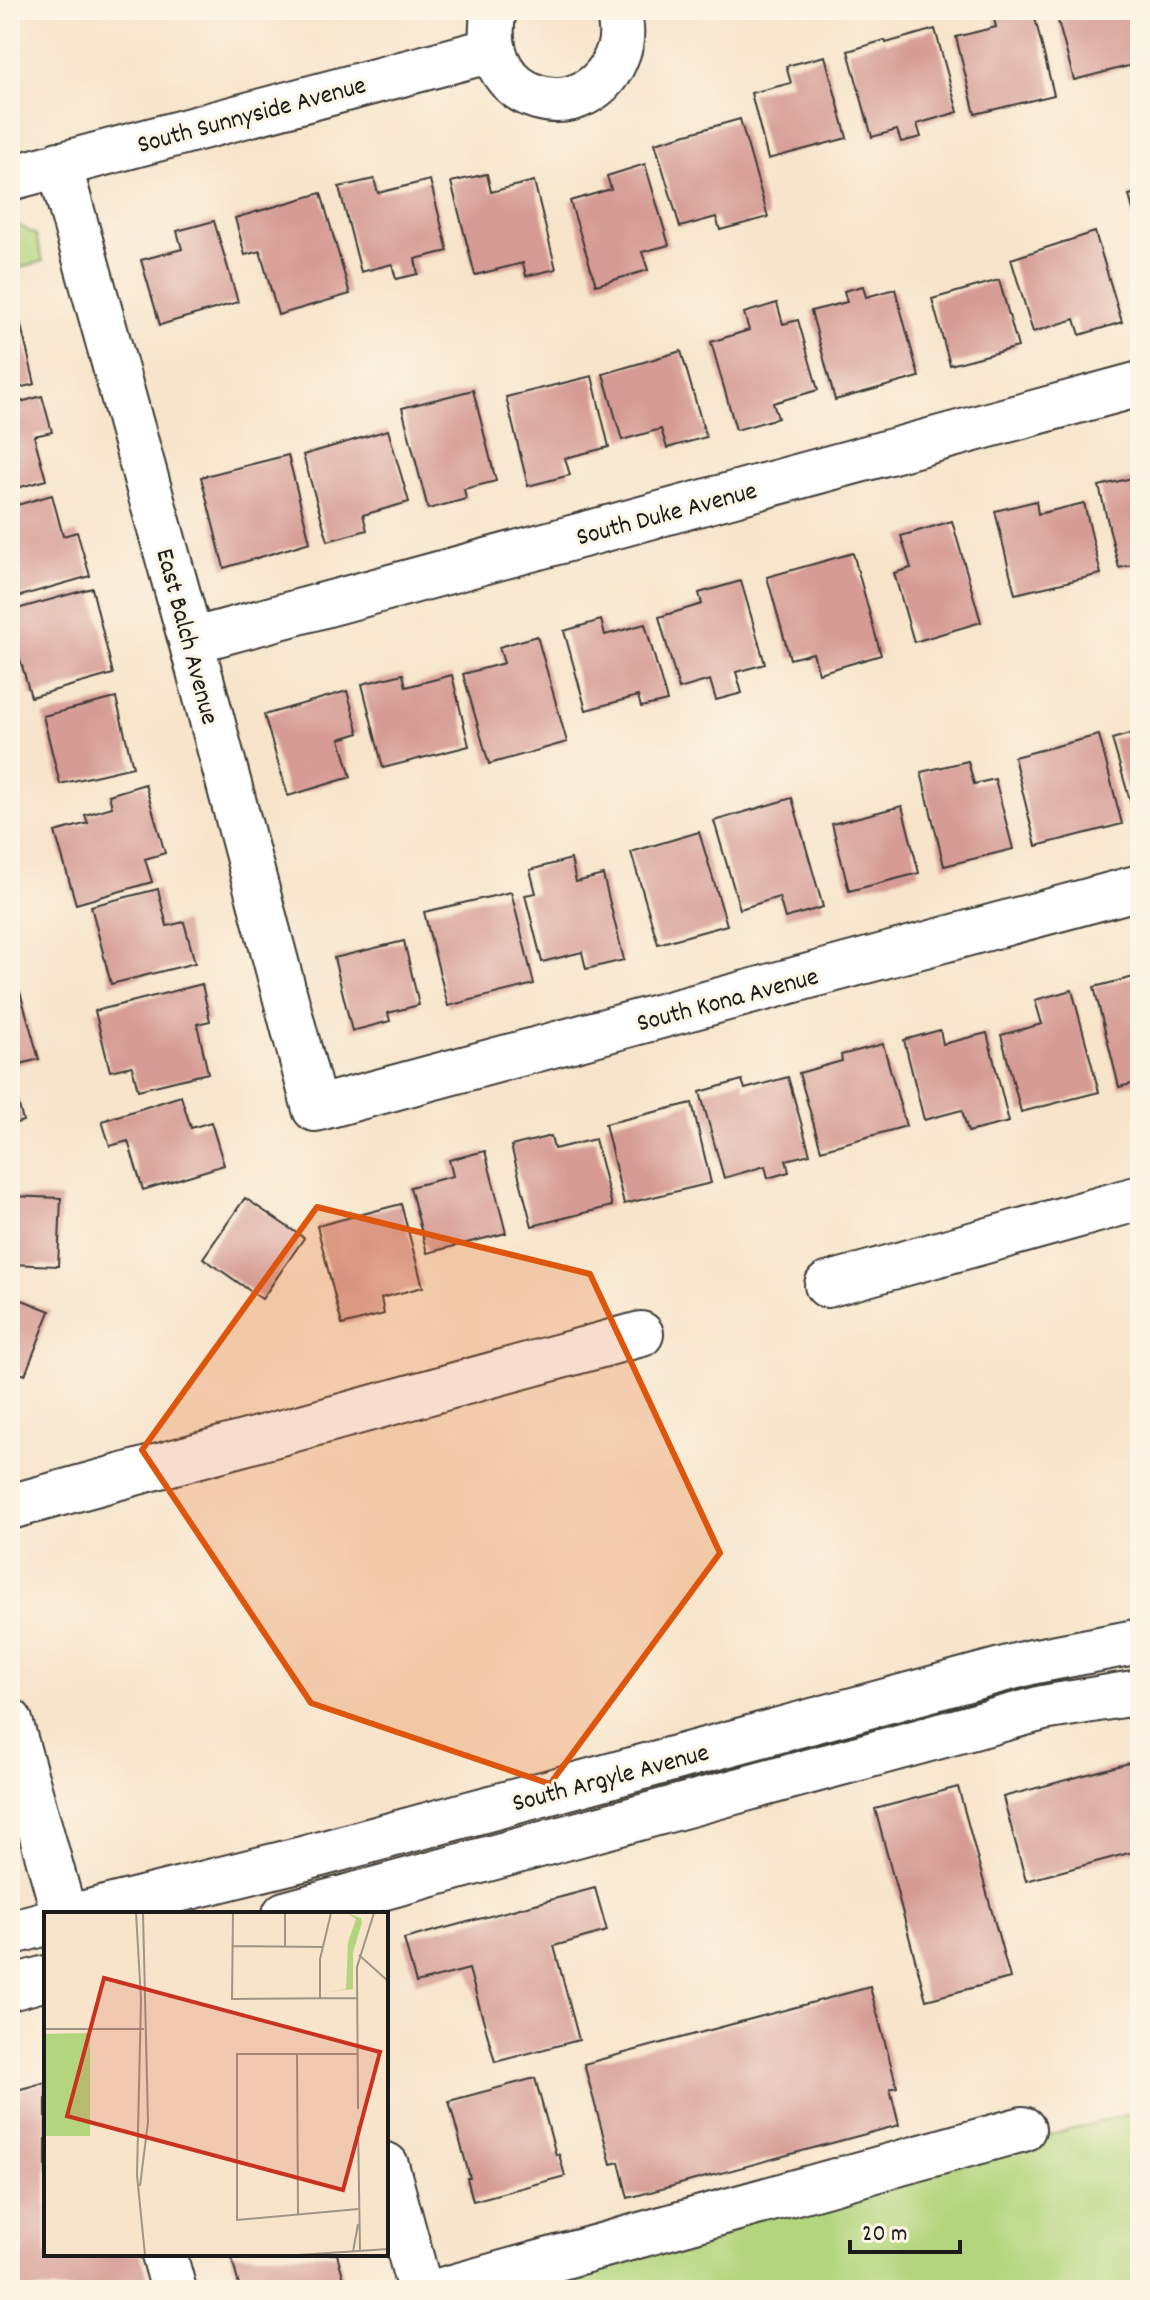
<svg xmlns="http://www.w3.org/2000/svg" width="1150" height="2300" viewBox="0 0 1150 2300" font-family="Dekko,sans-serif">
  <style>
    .green { fill: #b3d57d; stroke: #68784c; stroke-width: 2 }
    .building { fill: #d59b94 }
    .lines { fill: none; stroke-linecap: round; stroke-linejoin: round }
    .minor-casing { stroke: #3d3a36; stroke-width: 48 }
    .minor { stroke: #fff; stroke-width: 44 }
    .marked { fill: #de560d; fill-opacity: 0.2; stroke: #de560d; stroke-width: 6; stroke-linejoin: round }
    .labels { text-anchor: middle; stroke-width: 6; stroke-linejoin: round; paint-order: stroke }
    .street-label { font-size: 26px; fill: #1c1c1c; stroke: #fcf5e5 }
    .inset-road { fill: none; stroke: #9f9485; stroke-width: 2 }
    .view { fill: #c8321e; fill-opacity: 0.15; stroke: #c8321e; stroke-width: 4 }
    .inset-edge { fill: none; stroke: #1c1c1c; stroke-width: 4 }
  </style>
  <rect width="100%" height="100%" fill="#fcf5e5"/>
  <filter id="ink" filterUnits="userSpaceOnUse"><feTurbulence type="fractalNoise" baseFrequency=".0125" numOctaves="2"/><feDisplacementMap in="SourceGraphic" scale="16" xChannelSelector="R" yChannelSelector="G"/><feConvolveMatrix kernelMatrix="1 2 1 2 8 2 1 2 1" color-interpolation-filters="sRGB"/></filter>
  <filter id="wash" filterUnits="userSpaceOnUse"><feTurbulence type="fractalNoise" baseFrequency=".006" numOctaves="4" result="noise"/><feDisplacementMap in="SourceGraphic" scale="32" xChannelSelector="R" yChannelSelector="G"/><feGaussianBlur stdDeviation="1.8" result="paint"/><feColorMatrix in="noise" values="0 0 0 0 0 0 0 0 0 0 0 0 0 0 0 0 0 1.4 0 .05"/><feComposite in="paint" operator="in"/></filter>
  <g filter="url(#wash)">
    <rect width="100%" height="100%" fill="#f7e4cb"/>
    <path class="green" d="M17,224L36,235L43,261L10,271V226Z
      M1140,2111V2290H475Z"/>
    <g id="blocks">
      <path class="building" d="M998,10H1033L1054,95L975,114L956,37L996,27L992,11Z
        M1055,10H1140V22L1133,23L1140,49V63L1074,80Z
        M935,29L958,112L917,124L921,137L901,142L897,130L872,137L848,51L885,40L886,43Z
        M825,56L847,138L768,159L751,93L791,83L786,66Z
        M740,119L768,217L720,230L716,217L680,227L655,143Z
        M645,164L669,245L642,252L648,270L596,285L570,201L611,189L607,176Z
        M487,174L491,192L534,181L556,269L526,276L523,263L475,275L451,182Z
        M374,179L378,193L430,180L448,251L415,259L418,274L396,279L392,264L361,272L339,187Z
        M1140,192V232L1139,233L1129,195Z
        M321,193L350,294L278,315L260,251L245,255L235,218Z
        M214,221L238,302L160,325L141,260L182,249L177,231Z
        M1095,232L1122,322L1080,335L1075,319L1033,332L1011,259Z
        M1140,275V302L1139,303L1132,277Z
        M999,280L1018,347L950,365L932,299Z
        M863,286L866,297L895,289L919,377L835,400L811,311L847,302L844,291Z
        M13,292L35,384L10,390V293Z
        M777,303L783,324L798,320L818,390L773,403L778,418L736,430L711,342L749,330L744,313Z
        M681,351L706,437L667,448L661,429L622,440L603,374Z
        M592,376L609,447L565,458L570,475L528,486L506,397Z
        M473,390L496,481L464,489L466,499L428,509L402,408Z
        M42,396L52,432L34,436L46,480L10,490V405Z
        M388,430L409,502L363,515L367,530L328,541L303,455Z
        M288,455L310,542L224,568L201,477Z
        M1140,476V563L1119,568L1099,486Z
        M52,495L63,536L77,532L90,576L10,599V507Z
        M1036,501L1038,514L1084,503L1101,574L1015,594L995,511Z
        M952,521L981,622L914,642L894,573L911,568L901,536Z
        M853,553L881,655L819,673L813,653L790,659L767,577Z
        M741,581L765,664L736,672L742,693L716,700L710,680L679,689L659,617L702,604L699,593Z
        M92,588L113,674L31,697L10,624V611Z
        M601,620L605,635L645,624L667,701L641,707L638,696L586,710L564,631Z
        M537,636L567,742L489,764L463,674L504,663L499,647Z
        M403,674L406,687L452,675L469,746L383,768L362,684Z
        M347,691L359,733L340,739L351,777L288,796L264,715Z
        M116,698L133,767L60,784L43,716Z
        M1140,731V802L1131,804L1112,739Z
        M1099,735L1122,824L1036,846L1014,757Z
        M968,761L974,784L995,779L1013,849L944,866L921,772Z
        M145,784L165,853L145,859L152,882L76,904L55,832L88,823L85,815L112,807L109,795Z
        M792,798L823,907L785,918L779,897L740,909L714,821Z
        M902,806L919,873L849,891L832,824Z
        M699,832L727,925L658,944L631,852Z
        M571,859L576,882L603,875L624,960L586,969L582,952L542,962L525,895L536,893L530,870Z
        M158,889L167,926L184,922L195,963L111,984L91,906Z
        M511,892L534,984L448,1006L424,912Z
        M404,941L419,1005L388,1013L390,1021L352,1031L334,958Z
        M1134,977L1138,989H1140V1082L1119,1087L1094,987Z
        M202,984L210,1021L197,1024L208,1073L138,1090L132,1066L110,1071L95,1011Z
        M1072,990L1099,1092L1021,1112L1001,1035L1042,1024L1035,1000Z
        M20,992L39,1059L10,1067V995Z
        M940,1030L943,1044L987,1033L1009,1122L968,1132L962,1110L924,1120L904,1040Z
        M883,1044L906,1126L821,1150L799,1073L842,1061L841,1055Z
        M788,1077L810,1154L786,1160L789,1172L768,1178L765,1166L724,1178L700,1092L742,1080L745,1089Z
        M181,1096L191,1128L211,1122L224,1165L143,1190L128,1141L110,1146L102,1121Z
        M18,1102L23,1121L10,1125V1104Z
        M692,1103L711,1183L624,1204L605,1124Z
        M551,1136L554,1149L595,1139L612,1206L532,1226L511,1146Z
        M10,1143L16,1162L10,1164Z
        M485,1151L506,1233L427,1253L410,1187L453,1176L449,1160Z
        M10,1196L61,1198L58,1266L10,1264Z
        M245,1198L304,1238L262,1299L203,1258Z
        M401,1204L423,1287L381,1298L384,1314L342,1325L317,1226Z
        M10,1295L50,1311L25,1375L10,1369Z
        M1140,1760V1850L1026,1881L1003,1797Z
        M958,1787L1010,1978L926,2000L875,1809Z
        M595,1888L607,1931L554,1946L579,2040L495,2062L469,1969L416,1983L404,1939Z
        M870,1987L897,2087L890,2089L899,2125L628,2198L619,2162L611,2164L584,2064Z
        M535,2078L556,2155L559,2154L565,2176L473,2201L467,2178H470L449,2101Z
        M46,2082V2254H141L151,2290H10V2092Z
        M231,2254H337L347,2290H240Z"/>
    </g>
  </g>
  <g filter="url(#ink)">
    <use href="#blocks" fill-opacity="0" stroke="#3d3a36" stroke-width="2"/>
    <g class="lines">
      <defs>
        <path id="minor" d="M494,10C474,106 591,133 618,52C623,40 622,22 617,10
          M59,164L191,641L315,1109L1140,887
          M10,178L492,50
          M191,641L1140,384
          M827,1285L1140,1198
          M10,1507L641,1334
          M10,1721L64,1914
          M81,1914L302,1859L1031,1662L1140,1641
          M285,1914L1043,1708L1140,1692
          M10,1933L46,1923
          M10,1988L46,1978
          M386,2165L420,2290
          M164,2254L174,2290
          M442,2290L1023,2129"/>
      </defs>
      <use href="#minor" class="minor-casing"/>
      <use href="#minor" class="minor"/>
    </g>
  </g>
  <path class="marked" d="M317,1207L590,1274L720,1553L550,1784L311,1703L142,1450Z"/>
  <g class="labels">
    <g class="street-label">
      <text transform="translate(251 113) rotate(-15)" y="9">South Sunnyside Avenue</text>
      <text transform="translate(666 512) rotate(-15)" y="9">South Duke Avenue</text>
      <text transform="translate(189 636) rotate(75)" y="9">East Balch Avenue</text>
      <text transform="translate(727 998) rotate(-15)" y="9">South Kona Avenue</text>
      <text transform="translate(610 1776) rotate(-15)" y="9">South Argyle Avenue</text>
    </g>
  </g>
  <g transform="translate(44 1912)">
    <rect width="344" height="344" fill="#f7e4cb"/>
    <path d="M303,1L317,6L318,10L309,41V77L283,80L302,77L304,30L312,7ZM46,121V224H0V122Z" fill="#b3d57d"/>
    <path class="inset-road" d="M92,1L97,87L93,263L101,343M189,1L188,87L314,86M241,1V34M188,34L278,35M315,43L344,69M276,87V47L287,1M0,117H100M253,142L254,302M314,197L313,55L330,1M314,214L316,339M96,274L104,210L99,1M314,297L193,308V142H314M309,340L314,312M255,343L344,337"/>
    <path class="view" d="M60,66L336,140L299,278L23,204Z"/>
    <rect width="344" height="344" class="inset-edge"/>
  </g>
  <rect width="1150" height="2300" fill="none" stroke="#fcf5e5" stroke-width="40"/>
  <path d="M850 2240v12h110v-12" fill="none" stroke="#1c1c1c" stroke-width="4"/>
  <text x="862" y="2240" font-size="24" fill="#1c1c1c" stroke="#fcf5e5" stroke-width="6" paint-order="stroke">20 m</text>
</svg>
